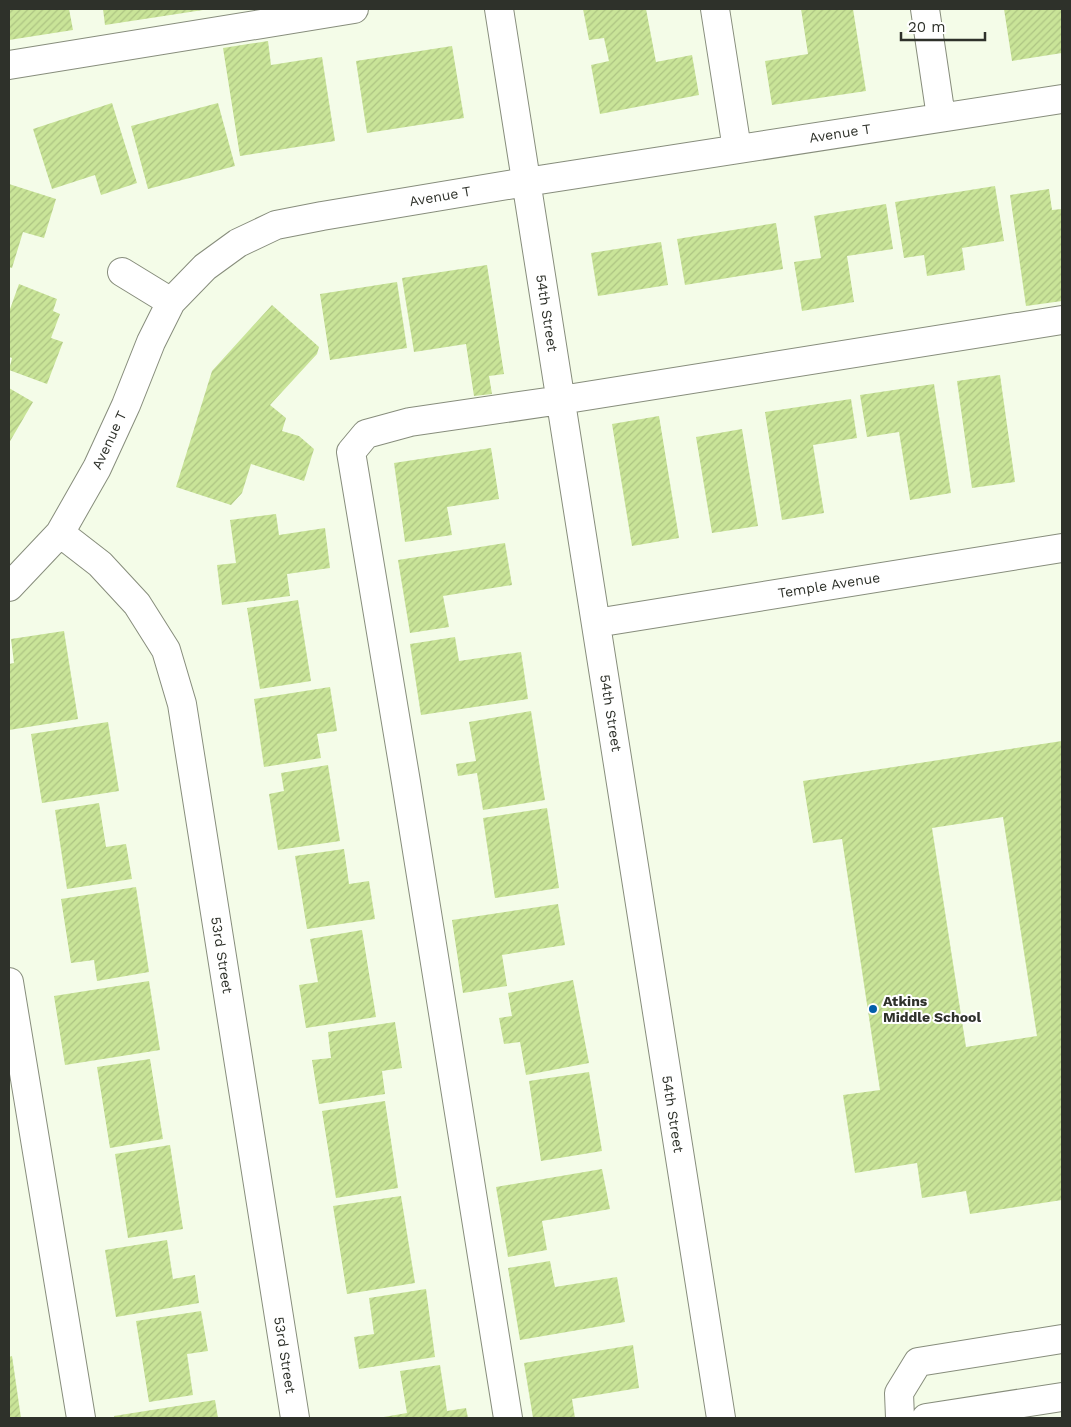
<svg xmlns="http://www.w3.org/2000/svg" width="1071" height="1427" viewBox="0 0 1071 1427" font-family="'Work Sans',sans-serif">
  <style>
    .building { fill: url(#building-hatch); fill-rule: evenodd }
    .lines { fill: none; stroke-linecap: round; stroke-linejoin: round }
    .minor-casing { stroke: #878d7c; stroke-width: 30 }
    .minor { stroke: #fff; stroke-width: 28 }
    .poi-dot { fill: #015daa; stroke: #fff; stroke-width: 2 }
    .labels { text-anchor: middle; stroke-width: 4; stroke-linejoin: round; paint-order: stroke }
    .street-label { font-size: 14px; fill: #2e312a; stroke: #fff }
    .poi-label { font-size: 14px; font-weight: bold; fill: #2e312a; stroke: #fff; text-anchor: start }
  </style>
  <defs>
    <pattern id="building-hatch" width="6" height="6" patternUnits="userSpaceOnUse" patternTransform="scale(1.25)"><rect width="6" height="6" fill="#c9e498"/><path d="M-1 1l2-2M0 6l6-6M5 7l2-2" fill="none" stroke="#adc483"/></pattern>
  </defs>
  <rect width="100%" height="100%" fill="#f4fce8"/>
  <path class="building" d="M9,9H69L73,30L9,40Z
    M103,9H203V10L105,25Z
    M583,9H646L656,62L692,55L699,95L600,114L591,65L609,61L604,38L589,40Z
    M801,9H853L866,91L772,105L765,61L808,54Z
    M1004,9H1062V53L1012,61Z
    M268,41L271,65L322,57L335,141L240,156L223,48Z
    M452,46L464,118L367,133L356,61Z
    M112,103L137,183L101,195L95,175L52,189L33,129Z
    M218,103L235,166L148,189L131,126Z
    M9,184L56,199L44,238L23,232L12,268L9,267Z
    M995,186L1004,241L962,248L965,270L927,276L924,255L904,258L895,202Z
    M1049,189L1052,210L1062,209V301L1026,306L1010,195Z
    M886,204L893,249L847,256L854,302L802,311L794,262L821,258L814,216Z
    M776,223L783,269L685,285L677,239Z
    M661,242L668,285L598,296L591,253Z
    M487,265L504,374L489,376L492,394L474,396L466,344L414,352L402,278Z
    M397,282L407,348L330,360L320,294Z
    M19,284L57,299L53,311L60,314L51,338L63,342L47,384L9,370L12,358L9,357V312Z
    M272,305L319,347L317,354L270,405L286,418L282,431L299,436L314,449L304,481L251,464L242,493L231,505L176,487L212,371Z
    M1000,375L1015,482L972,488L957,381Z
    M934,384L951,493L910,500L899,432L867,437L860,395Z
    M9,388L33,402L9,443Z
    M851,399L857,438L813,445L824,513L782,520L765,412Z
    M659,416L679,538L632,546L612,424Z
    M742,429L758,526L712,533L696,437Z
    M491,448L499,499L447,507L452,535L405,542L394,463Z
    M276,514L279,535L325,528L330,568L287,574L290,596L222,605L217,565L236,563L230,520Z
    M505,543L512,585L443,596L449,627L410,633L398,560Z
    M298,600L311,681L260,689L247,608Z
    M64,631L78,719L9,730V664L14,663L11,639Z
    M455,637L459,661L521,652L528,699L421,715L410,644Z
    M330,687L337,731L317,734L321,758L264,767L254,699Z
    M531,711L545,800L483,810L477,773L458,776L456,764L476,761L469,722Z
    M108,722L119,791L42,803L31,734Z
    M1062,741V1200L970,1214L966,1191L922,1198L917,1163L855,1173L843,1095L880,1090L842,839L813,843L803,781ZM1003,817L1037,1036L966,1047L932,828Z
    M328,765L340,841L278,850L269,794L284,791L281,773Z
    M99,803L106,847L126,844L132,879L67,889L55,810Z
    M547,808L559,888L495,898L483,818Z
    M344,849L349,884L369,881L375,919L307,929L295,856Z
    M136,887L149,972L97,981L94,960L71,963L61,899Z
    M558,904L565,945L502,955L507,986L463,993L452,920Z
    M362,930L376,1017L306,1028L299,985L318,982L310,939Z
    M573,980L589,1063L526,1075L520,1042L504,1044L499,1018L512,1016L508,993Z
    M149,981L160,1050L65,1065L54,996Z
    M395,1022L402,1068L382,1071L385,1094L319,1104L312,1060L331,1058L328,1032Z
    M150,1059L163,1139L110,1148L97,1067Z
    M589,1072L602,1151L541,1161L529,1081Z
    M385,1101L398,1188L336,1198L322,1111Z
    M170,1145L183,1229L128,1238L115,1154Z
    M602,1169L610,1209L542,1221L547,1250L508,1257L496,1187Z
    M401,1196L415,1283L347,1294L333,1206Z
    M167,1240L173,1279L195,1275L199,1303L116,1317L105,1250Z
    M550,1261L555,1287L617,1277L625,1322L520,1340L508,1268Z
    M426,1289L435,1357L359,1369L354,1337L374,1334L369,1298Z
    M201,1311L208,1351L187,1354L193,1395L149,1402L136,1321Z
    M633,1345L639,1388L572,1399L575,1418H533L524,1363Z
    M12,1356L21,1418H9V1357Z
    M440,1365L447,1411L466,1408L468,1418H378L407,1413L400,1371Z
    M215,1400L218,1418H115L114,1416Z"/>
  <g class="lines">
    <defs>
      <path id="minor" d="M499,9L721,1418
        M715,9L737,149
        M925,9L941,117
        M9,65L354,9
        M122,272L171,302
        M60,533L100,564L137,604L166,650L182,704L295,1418
        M9,587L60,533L97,468L126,405L151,342L171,302L205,267L238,243L276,225L322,216L526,182L1062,99
        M596,623L1062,548
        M9,982L81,1418
        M508,1418L406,782L351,452L366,434L410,422L561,400L1062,320
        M900,1418L899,1393L918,1362L1062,1339
        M926,1418L1062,1397"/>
    </defs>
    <use href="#minor" class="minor-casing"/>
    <use href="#minor" class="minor"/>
  </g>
  <circle class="poi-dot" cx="873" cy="1009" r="5"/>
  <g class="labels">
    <g class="street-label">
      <text transform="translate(840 133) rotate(-9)" y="5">Avenue T</text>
      <text transform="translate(440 196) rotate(-10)" y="5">Avenue T</text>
      <text transform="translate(547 313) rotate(81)" y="5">54th Street</text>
      <text transform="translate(109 440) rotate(-65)" y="5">Avenue T</text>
      <text transform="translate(829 585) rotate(-9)" y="5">Temple Avenue</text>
      <text transform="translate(611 713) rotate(81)" y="5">54th Street</text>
      <text transform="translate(222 955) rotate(81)" y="5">53rd Street</text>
      <text transform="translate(673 1114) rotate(81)" y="5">54th Street</text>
      <text transform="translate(285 1355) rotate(81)" y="5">53rd Street</text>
    </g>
    <g class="poi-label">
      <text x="883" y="1006">Atkins<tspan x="883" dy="16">Middle School</tspan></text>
    </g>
  </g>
  <rect width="1071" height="1427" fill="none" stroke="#2e312a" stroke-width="20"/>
  <path d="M901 32v8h84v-8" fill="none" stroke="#2e312a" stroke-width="2.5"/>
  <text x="908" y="32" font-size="15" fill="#2e312a" stroke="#ffffff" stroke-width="4" paint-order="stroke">20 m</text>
</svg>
